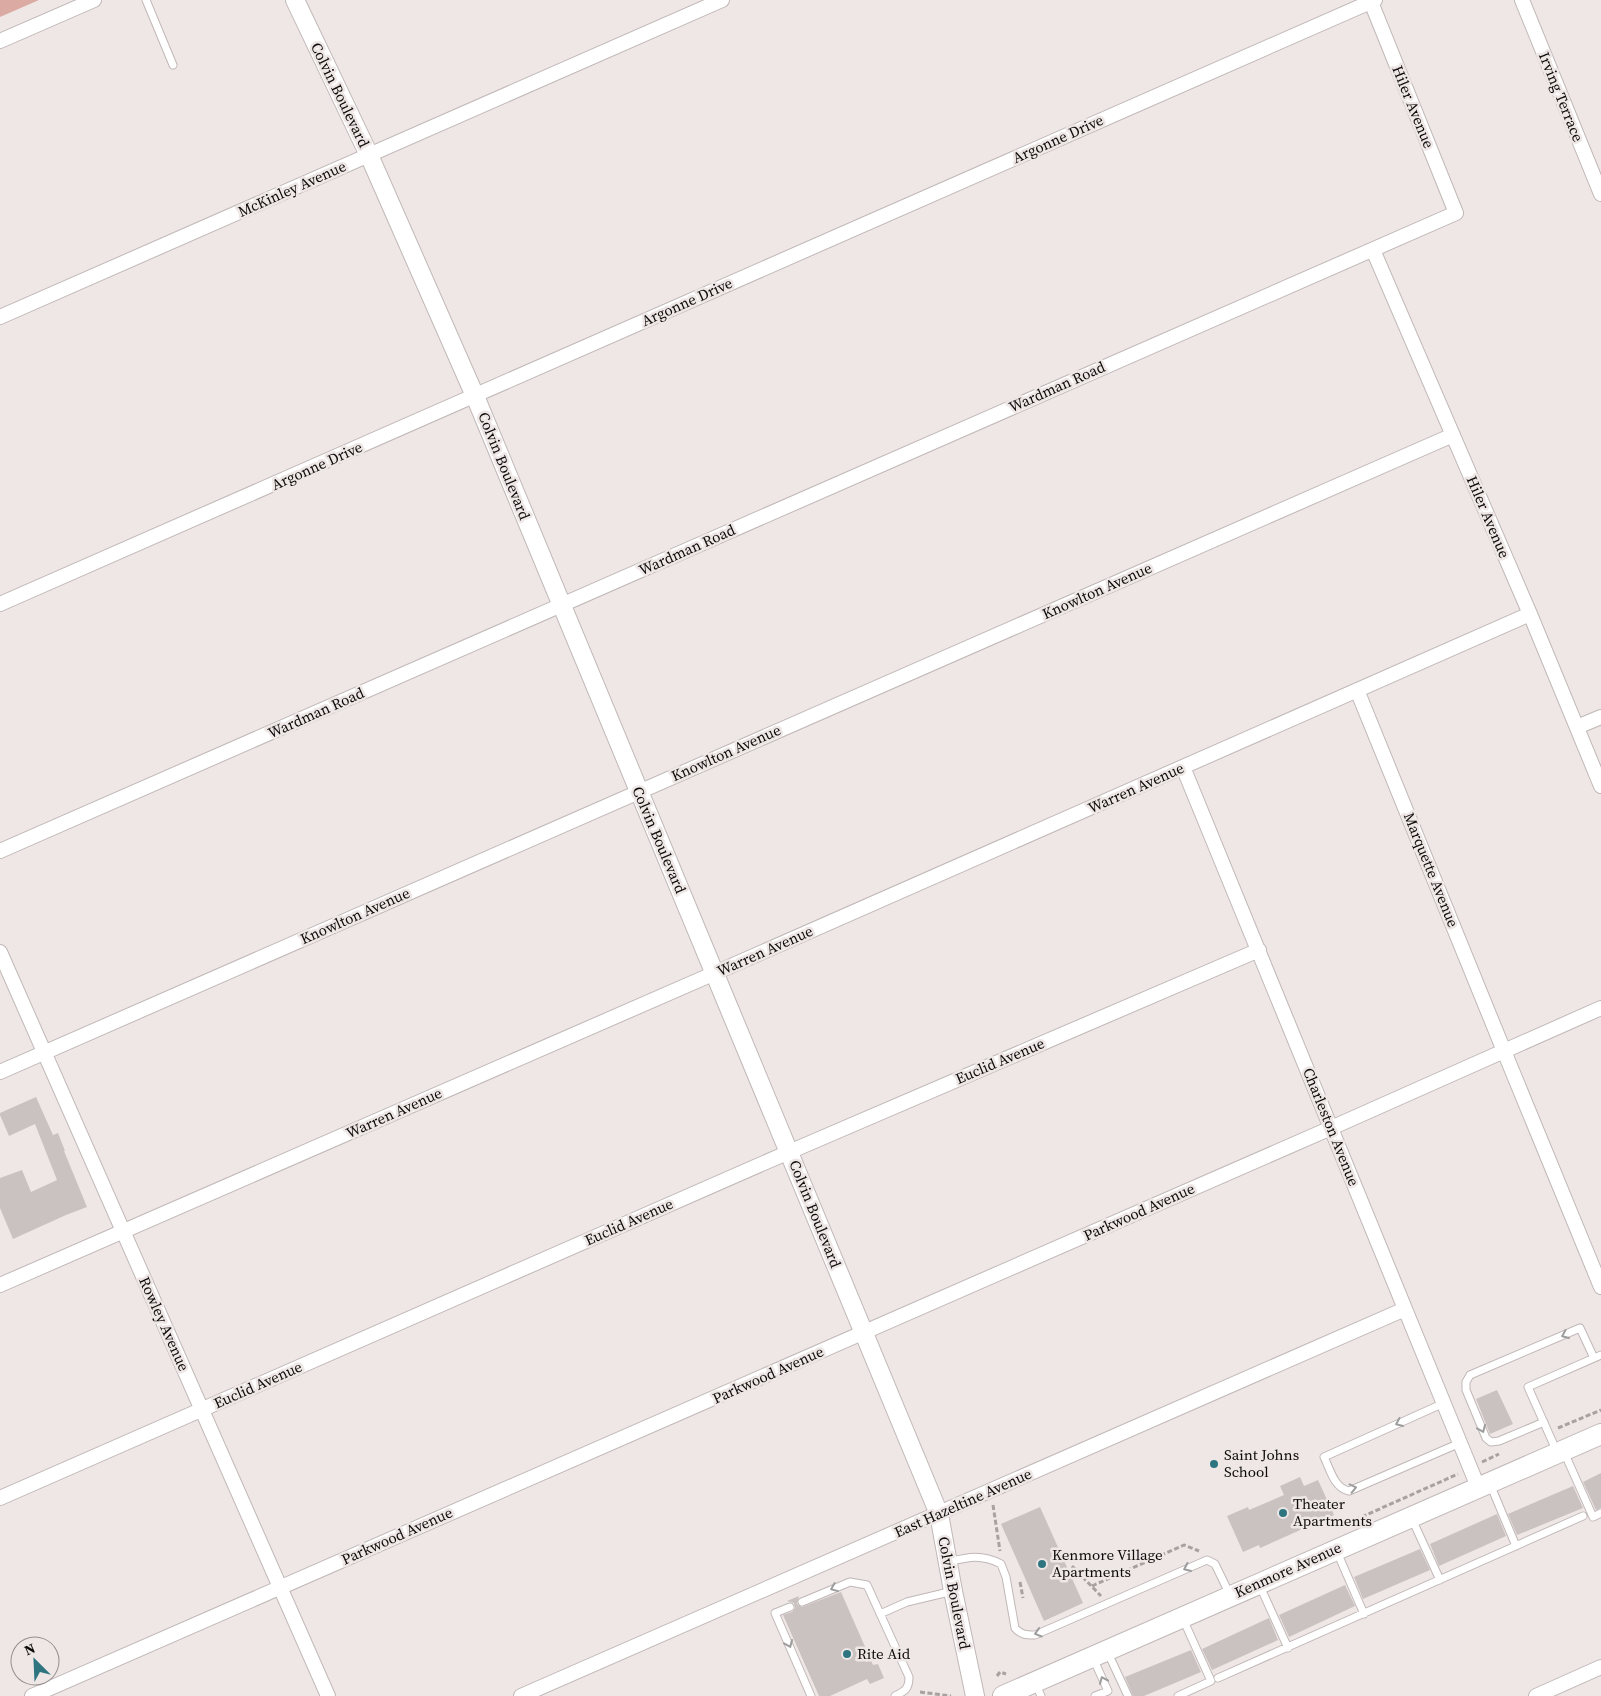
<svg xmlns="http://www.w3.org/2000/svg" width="1601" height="1696" viewBox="0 0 1601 1696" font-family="'Source Serif 4',serif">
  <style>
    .green { fill: #dbaaa2 }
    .building { fill: #cac2c1 }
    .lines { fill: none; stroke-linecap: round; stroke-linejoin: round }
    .service-casing { stroke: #c0b8b7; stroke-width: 9 }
    .minor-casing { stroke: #c0b8b7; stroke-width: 16 }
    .tertiary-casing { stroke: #c0b8b7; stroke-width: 20 }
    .secondary-casing { stroke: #c0b8b7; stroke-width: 22 }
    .path { stroke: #a7a2a1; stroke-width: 3; stroke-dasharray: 5 2.5; stroke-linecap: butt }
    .service { stroke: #fff; stroke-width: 7 }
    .minor { stroke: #fff; stroke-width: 14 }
    .tertiary { stroke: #fff; stroke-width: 18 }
    .secondary { stroke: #fff; stroke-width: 20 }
    .oneway { stroke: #9e9d9d }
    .poi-dot { fill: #2e7580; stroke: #eee7e6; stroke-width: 2 }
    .labels { text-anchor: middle; stroke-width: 5; stroke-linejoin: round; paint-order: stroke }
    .street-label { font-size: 15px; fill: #0d0b0a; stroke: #eee7e6 }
    .poi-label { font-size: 15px; fill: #0d0b0a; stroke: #eee7e6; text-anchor: start }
  </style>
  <rect width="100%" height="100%" fill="#eee7e6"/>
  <path class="green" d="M0,0H39L0,17Z"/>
  <path class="building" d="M36,1097L53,1135L58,1133L65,1151H64L87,1207L66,1215L13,1239L0,1208V1178L22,1170L31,1192L57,1180L35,1124L9,1136L0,1115V1113Z
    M1497,1390L1513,1424L1490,1434L1476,1399Z
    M1601,1473V1508L1596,1510L1583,1482Z
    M1300,1477L1304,1486L1318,1480L1334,1515L1260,1548L1259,1545L1243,1552L1227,1516L1248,1507L1249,1510L1284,1495L1280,1486Z
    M1573,1486L1583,1508L1517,1535L1508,1514Z
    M1040,1507L1083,1603L1044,1621L1001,1524Z
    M1497,1514L1506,1536L1439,1566L1430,1544Z
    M1420,1549L1430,1570L1363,1599L1354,1577Z
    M1345,1585L1355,1606L1289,1637L1279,1615Z
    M841,1592L873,1665L878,1664L884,1678L870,1684L867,1679L830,1696H819L783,1615L792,1612L795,1608L794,1603L787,1601L799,1596L797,1604L802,1607Z
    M1269,1618L1278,1640L1212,1670L1202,1649Z
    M1191,1650L1201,1672L1144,1696H1133L1125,1677Z"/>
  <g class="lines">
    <defs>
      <path id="service" d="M146,0L173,65
        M1444,1403L1324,1457C1330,1469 1334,1488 1349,1491L1460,1443
        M1544,1422L1499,1441L1491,1442L1486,1438L1466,1390V1382L1470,1375L1580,1328L1594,1358
        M1557,1452L1528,1387L1601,1355
        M1564,1452L1593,1517L1601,1513
        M1490,1484L1516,1546
        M1412,1519L1440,1580
        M1337,1552L1364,1614
        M948,1562C969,1557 981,1554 1001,1564L1006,1577L1015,1628C1021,1635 1026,1635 1035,1635L1207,1560L1215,1564L1230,1595
        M1259,1584L1288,1648
        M802,1602L850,1582L867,1585L909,1677C909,1689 905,1691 895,1696
        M790,1607L775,1613L811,1696
        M880,1614L907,1602L953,1591
        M1108,1653L1128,1696
        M1093,1658L1108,1691L1095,1696
        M1218,1678L1583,1516
        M1036,1685L1041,1696
        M1178,1696L1211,1681L1183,1619"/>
      <path id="minor" d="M1522,0L1601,194
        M0,41L94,0
        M1373,250L1530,614L1601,786
        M0,317L722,0
        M0,604L1375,0
        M1577,727L1601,717
        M1183,767L1478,1487
        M0,851L1456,213L1371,2
        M0,952L328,1696
        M1601,1008L1504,1051L1601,1287
        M0,1072L1453,435
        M0,1285L715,973L1530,614
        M0,1498L789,1152L1259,950
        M32,1696L1331,1128L1504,1051L1357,690
        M521,1696L1405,1309
        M1536,1696L1601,1667"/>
      <path id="tertiary" d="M295,0L369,155L475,396L939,1514L953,1591L975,1696"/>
      <path id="secondary" d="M1003,1696L1601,1434"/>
    </defs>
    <use href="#service" class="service-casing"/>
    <use href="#minor" class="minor-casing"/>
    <use href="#tertiary" class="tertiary-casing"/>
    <use href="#secondary" class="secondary-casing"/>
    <path class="path" d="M1558,1428L1601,1410
      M1482,1462L1499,1454
      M993,1505L1000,1551
      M1348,1523L1458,1474
      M1072,1566L1101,1596
      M1020,1582L1023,1598
      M1092,1586L1184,1545L1199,1551
      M997,1676L1000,1672L1006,1674
      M920,1692L951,1696"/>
    <use href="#service" class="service"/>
    <use href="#minor" class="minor"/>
    <use href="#tertiary" class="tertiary"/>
    <use href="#secondary" class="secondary"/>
  </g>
  <defs><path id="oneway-chevron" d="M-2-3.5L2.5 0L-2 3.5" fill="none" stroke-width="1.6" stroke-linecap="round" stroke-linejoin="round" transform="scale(1.25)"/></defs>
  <g class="oneway">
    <use href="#oneway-chevron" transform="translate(1565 1335) rotate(157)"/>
    <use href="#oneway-chevron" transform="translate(1399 1423) rotate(156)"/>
    <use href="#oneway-chevron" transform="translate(1482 1429) rotate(67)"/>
    <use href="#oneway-chevron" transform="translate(1353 1488) rotate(-13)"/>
    <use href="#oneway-chevron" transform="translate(1187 1568) rotate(156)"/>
    <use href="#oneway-chevron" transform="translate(834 1588) rotate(158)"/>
    <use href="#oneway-chevron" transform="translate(1038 1633) rotate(163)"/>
    <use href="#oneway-chevron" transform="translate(789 1644) rotate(67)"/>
    <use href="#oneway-chevron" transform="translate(1103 1680) rotate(-114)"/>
  </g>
  <g class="poi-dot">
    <circle cx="1214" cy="1464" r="5"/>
    <circle cx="1283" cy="1513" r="5"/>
    <circle cx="1042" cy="1564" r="5"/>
    <circle cx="847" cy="1654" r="5"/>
  </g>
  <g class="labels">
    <g class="street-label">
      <text transform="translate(340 95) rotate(64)" y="5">Colvin Boulevard</text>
      <text transform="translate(1561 97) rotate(68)" y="5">Irving Terrace</text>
      <text transform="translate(1413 107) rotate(68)" y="5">Hiler Avenue</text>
      <text transform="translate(1058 139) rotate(-24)" y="5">Argonne Drive</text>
      <text transform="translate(292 189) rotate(-24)" y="5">McKinley Avenue</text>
      <text transform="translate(687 302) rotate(-24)" y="5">Argonne Drive</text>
      <text transform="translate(1057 387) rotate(-24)" y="5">Wardman Road</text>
      <text transform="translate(317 466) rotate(-24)" y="5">Argonne Drive</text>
      <text transform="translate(504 466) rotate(68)" y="5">Colvin Boulevard</text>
      <text transform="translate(1488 517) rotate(67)" y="5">Hiler Avenue</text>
      <text transform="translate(687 550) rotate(-24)" y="5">Wardman Road</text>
      <text transform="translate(1097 591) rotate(-24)" y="5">Knowlton Avenue</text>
      <text transform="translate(316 713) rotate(-24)" y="5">Wardman Road</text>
      <text transform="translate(726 753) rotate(-24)" y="5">Knowlton Avenue</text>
      <text transform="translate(1136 788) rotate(-24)" y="5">Warren Avenue</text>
      <text transform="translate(659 840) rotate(67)" y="5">Colvin Boulevard</text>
      <text transform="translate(1431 870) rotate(68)" y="5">Marquette Avenue</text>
      <text transform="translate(355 916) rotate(-24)" y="5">Knowlton Avenue</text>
      <text transform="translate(765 951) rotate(-24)" y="5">Warren Avenue</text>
      <text transform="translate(1000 1061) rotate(-23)" y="5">Euclid Avenue</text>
      <text transform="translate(394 1113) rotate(-24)" y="5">Warren Avenue</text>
      <text transform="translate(1331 1127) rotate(68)" y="5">Charleston Avenue</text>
      <text transform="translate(1139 1212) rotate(-24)" y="5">Parkwood Avenue</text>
      <text transform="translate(815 1214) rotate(68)" y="5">Colvin Boulevard</text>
      <text transform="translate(629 1222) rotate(-24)" y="5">Euclid Avenue</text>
      <text transform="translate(164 1324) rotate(66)" y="5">Rowley Avenue</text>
      <text transform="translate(768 1375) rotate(-24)" y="5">Parkwood Avenue</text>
      <text transform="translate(258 1385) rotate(-24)" y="5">Euclid Avenue</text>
      <text transform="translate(963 1503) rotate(-24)" y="5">East Hazeltine Avenue</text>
      <text transform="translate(397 1536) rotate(-24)" y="5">Parkwood Avenue</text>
      <text transform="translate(1288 1570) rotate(-24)" y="5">Kenmore Avenue</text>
      <text transform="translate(954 1593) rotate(79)" y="5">Colvin Boulevard</text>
    </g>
    <g class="poi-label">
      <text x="1224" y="1460">Saint Johns<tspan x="1224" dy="17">School</tspan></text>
      <text x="1293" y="1509">Theater<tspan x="1293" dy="17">Apartments</tspan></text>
      <text x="1052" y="1560">Kenmore Village<tspan x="1052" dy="17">Apartments</tspan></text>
      <text x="857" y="1659">Rite Aid</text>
    </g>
  </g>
  <g transform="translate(35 1661) rotate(336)"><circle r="24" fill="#eee7e6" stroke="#948f8e"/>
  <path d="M0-4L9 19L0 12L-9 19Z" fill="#2e7580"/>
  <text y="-8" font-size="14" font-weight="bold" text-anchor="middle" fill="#0d0b0a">N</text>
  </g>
</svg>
